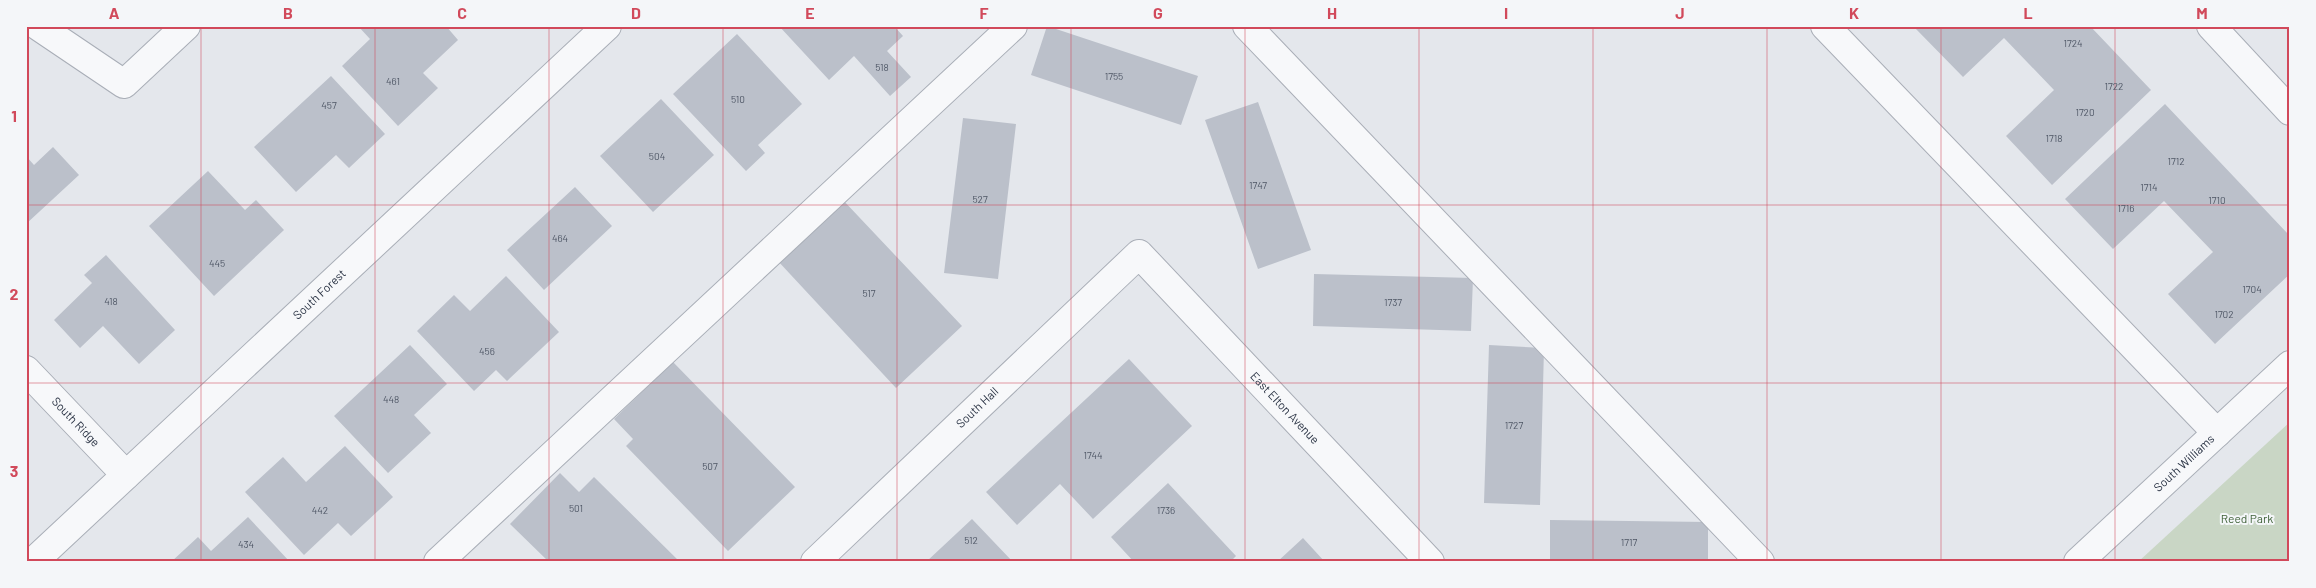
<svg xmlns="http://www.w3.org/2000/svg" width="2316" height="588" viewBox="0 0 2316 588" font-family="Barlow,sans-serif">
  <style>
    .green { fill: #c9d6c5 }
    .building { fill: #bbc0ca }
    .lines { fill: none; stroke-linecap: round; stroke-linejoin: round }
    .minor-casing { stroke: #a9aeb7; stroke-width: 30 }
    .minor { stroke: #f7f8fa; stroke-width: 28 }
    .grid { fill: none; stroke: #d1495b; stroke-width: 1; stroke-opacity: 0.55 }
    .labels { text-anchor: middle; stroke-width: 4; stroke-linejoin: round; paint-order: stroke }
    .number-label { font-size: 10px; fill: #4f5766 }
    .street-label { font-size: 12px; fill: #2b3445; stroke: #f4f6f9 }
    .park-label { font-size: 12px; fill: #3f6138; stroke: #f4f6f9 }
    .neatline { fill: none; stroke: #d1495b; stroke-width: 2 }
    .grid-label { font-size: 16px; text-anchor: middle; font-weight: bold; fill: #d1495b }
  </style>
  <rect width="100%" height="100%" fill="#e4e7ec"/>
  <path class="green" d="M2290,422V562H2138Z"/>
  <path class="building" d="M358,26H446L458,40L423,73L438,88L398,126L342,66L370,39Z
    M779,26H894L903,36L887,51L911,77L890,96L854,56L829,80Z
    M1047,26L1198,76L1181,125L1031,75Z
    M1916,26H2090L2151,90L2052,185L2006,136L2054,90L2004,38L1963,77L1915,28Z
    M737,34L802,104L758,145L765,153L746,171L673,94Z
    M331,76L385,134L349,168L336,155L296,192L254,147Z
    M661,99L714,155L653,212L600,156Z
    M1258,102L1311,250L1258,269L1205,120Z
    M2165,104L2290,236V274L2215,344L2168,294L2213,252L2164,201L2113,249L2065,199Z
    M963,118L1016,124L998,279L944,273Z
    M53,147L79,175L26,224V156L34,165Z
    M208,171L245,210L256,200L284,230L214,296L149,226Z
    M575,187L612,226L544,290L507,250Z
    M842,199L962,326L896,388L777,260Z
    M106,255L175,330L139,364L103,326L80,348L54,320L92,283L84,275Z
    M1314,274L1473,278L1471,331L1313,326Z
    M506,276L559,332L507,381L496,370L474,391L417,331L454,295L470,311Z
    M410,345L447,384L414,415L431,433L388,473L334,416Z
    M1489,345L1544,348L1540,505L1484,503Z
    M1129,359L1192,426L1093,519L1060,484L1017,525L986,492Z
    M673,362L795,487L728,551L626,446L633,439L614,419Z
    M345,446L393,497L351,536L338,523L304,555L245,492L283,457L306,482Z
    M560,473L579,492L594,477L680,562H549L510,524Z
    M1168,483L1236,556L1230,562H1134L1111,537Z
    M248,517L290,562H171L198,537L211,551Z
    M972,519L1013,562H926Z
    M1550,520L1708,522V562H1550Z
    M1303,538L1325,562H1277Z"/>
  <g class="lines">
    <defs>
      <g id="minor">
        <path d="M38,26L124,84L186,26"/>
        <path d="M1247,26L1760,562"/>
        <path d="M1825,26L2217,433"/>
        <path d="M2211,26L2290,111"/>
        <path id="s1" d="M26,370L126,475"/>
        <path id="s2" d="M33,562L607,26"/>
        <path d="M438,562L1013,26"/>
        <path id="s3" d="M815,562L1139,254L1430,562"/>
        <path id="s4" d="M2078,562L2290,365"/>
      </g>
    </defs>
    <use href="#minor" class="minor-casing"/>
    <use href="#minor" class="minor"/>
  </g>
  <path class="grid" d="M201,26V562M375,26V562M549,26V562M723,26V562M897,26V562M1071,26V562M1245,26V562M1419,26V562M1593,26V562M1767,26V562M1941,26V562M2115,26V562M26,205H2290M26,383H2290"/>
  <g class="labels">
    <g class="number-label">
      <text x="2073" y="47">1724</text>
      <text x="882" y="71">518</text>
      <text x="1114" y="80">1755</text>
      <text x="393" y="85">461</text>
      <text x="2114" y="90">1722</text>
      <text x="738" y="103">510</text>
      <text x="329" y="109">457</text>
      <text x="2085" y="116">1720</text>
      <text x="2054" y="142">1718</text>
      <text x="657" y="160">504</text>
      <text x="2176" y="165">1712</text>
      <text x="1258" y="189">1747</text>
      <text x="2149" y="191">1714</text>
      <text x="980" y="203">527</text>
      <text x="2217" y="204">1710</text>
      <text x="2126" y="212">1716</text>
      <text x="560" y="242">464</text>
      <text x="217" y="267">445</text>
      <text x="2252" y="293">1704</text>
      <text x="869" y="297">517</text>
      <text x="111" y="305">418</text>
      <text x="1393" y="306">1737</text>
      <text x="2224" y="318">1702</text>
      <text x="487" y="355">456</text>
      <text x="391" y="403">448</text>
      <text x="1514" y="429">1727</text>
      <text x="1093" y="459">1744</text>
      <text x="710" y="470">507</text>
      <text x="576" y="512">501</text>
      <text x="320" y="514">442</text>
      <text x="1166" y="514">1736</text>
      <text x="971" y="544">512</text>
      <text x="1629" y="546">1717</text>
      <text x="246" y="548">434</text>
    </g>
    <g class="street-label">
      <text dy="4" stroke="none"><textPath href="#s2" startOffset="392">South Forest</textPath></text>
      <text dy="4" stroke="none"><textPath href="#s3" startOffset="224">South Hall</textPath></text>
      <text dy="4" stroke="none"><textPath href="#s3" startOffset="659">East Elton Avenue</textPath></text>
      <text dy="4" stroke="none"><textPath href="#s1" startOffset="72">South Ridge</textPath></text>
      <text dy="4" stroke="none"><textPath href="#s4" startOffset="145">South Williams</textPath></text>
    </g>
    <g class="park-label">
      <text x="2247" y="523">Reed Park</text>
    </g>
  </g>
  <rect width="2316" height="588" fill="none" stroke="#f4f6f9" stroke-width="55"/>
  <rect x="28" y="28" width="2260" height="532" class="neatline"/>
  <g class="grid-label">
    <text x="114" y="19">A</text>
    <text x="288" y="19">B</text>
    <text x="462" y="19">C</text>
    <text x="636" y="19">D</text>
    <text x="810" y="19">E</text>
    <text x="984" y="19">F</text>
    <text x="1158" y="19">G</text>
    <text x="1332" y="19">H</text>
    <text x="1506" y="19">I</text>
    <text x="1680" y="19">J</text>
    <text x="1854" y="19">K</text>
    <text x="2028" y="19">L</text>
    <text x="2202" y="19">M</text>
    <text x="14" y="122">1</text>
    <text x="14" y="300">2</text>
    <text x="14" y="477">3</text>
  </g>
</svg>
